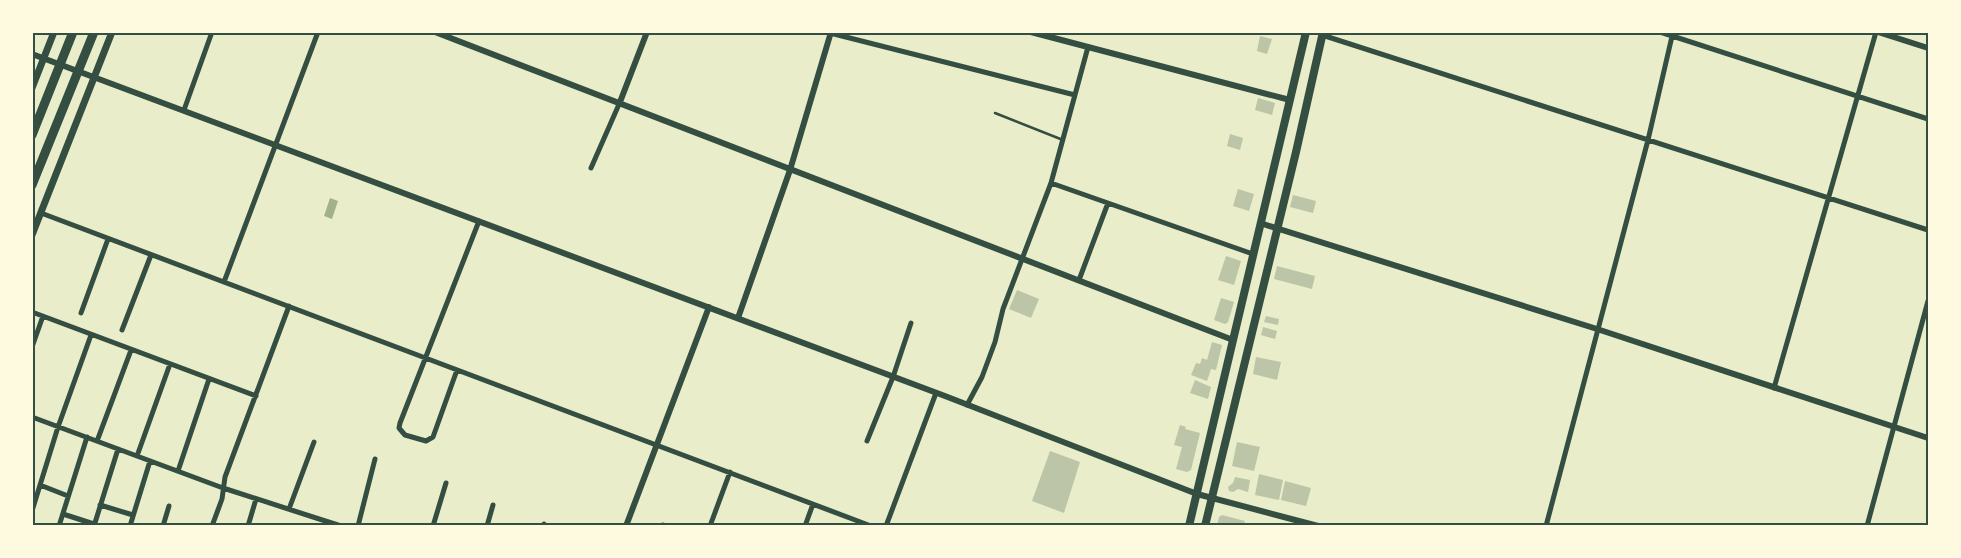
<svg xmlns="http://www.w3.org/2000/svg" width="1961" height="558" viewBox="0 0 1961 558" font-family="'Golos Text',sans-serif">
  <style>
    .water { fill: #a3b18a }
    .building { fill: #bcc5a7 }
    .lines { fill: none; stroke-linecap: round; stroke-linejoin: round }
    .service { stroke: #344e41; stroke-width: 2.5 }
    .minor { stroke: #344e41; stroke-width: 5 }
    .tertiary { stroke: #344e41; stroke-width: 6 }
    .secondary { stroke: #344e41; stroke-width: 7 }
    .primary { stroke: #344e41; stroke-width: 8 }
    .motorway { stroke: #344e41; stroke-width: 9 }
    .neatline { fill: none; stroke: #344e41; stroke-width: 2 }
  </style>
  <rect width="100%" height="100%" fill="#e9edc9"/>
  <path class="water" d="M330,198L338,201L332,219L324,216Z"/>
  <path class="building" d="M1260,36L1272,39L1267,54L1257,51Z
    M1258,98L1275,103L1272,115L1255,110Z
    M1230,134L1243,138L1240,150L1227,146Z
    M1238,189L1254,194L1249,211L1233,206Z
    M1293,195L1316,201L1313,213L1290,207Z
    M1226,256L1241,261L1234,285L1218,280Z
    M1277,266L1315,276L1312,289L1274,279Z
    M1017,290L1039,299L1031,318L1009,309Z
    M1221,298L1234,302L1228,322L1225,324L1214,320Z
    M1266,316L1279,319L1278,325L1264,322Z
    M1263,327L1277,331L1275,339L1261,335Z
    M1212,342L1222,345L1216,370L1211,369L1207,381L1191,375L1196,363L1200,364L1202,358L1207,360Z
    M1256,357L1281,362L1277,380L1253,374Z
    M1195,380L1211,387L1208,399L1190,393Z
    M1180,425L1186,427L1185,429L1200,433L1191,470L1187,472L1176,469L1182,447L1174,445Z
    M1237,442L1260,447L1254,471L1232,466Z
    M1050,451L1080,462L1064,513L1032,501Z
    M1259,474L1283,480L1279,500L1255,495Z
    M1235,477L1250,480L1248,492L1238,489L1233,492L1229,491L1228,487L1233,483Z
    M1285,481L1311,488L1306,506L1281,500Z
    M1222,515L1245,521L1243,526H1217L1219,517Z"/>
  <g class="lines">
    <path class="service" d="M995,113L1063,140"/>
    <path class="minor" d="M1660,32L1928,119
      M830,33L1075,95
      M1322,35L1928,230
      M184,110L212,32
      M591,168L620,102
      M1051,183L1253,254
      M41,213L871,526
      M1079,280L1108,203
      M224,282L318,32
      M32,312L256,396
      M81,313L108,239
      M122,330L151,255
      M32,347L43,316
      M457,370L433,437L426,441L405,435L399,428L400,423L479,221
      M1774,388L1876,32
      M967,405L982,377L995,342L1003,309L1051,183L1088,47
      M32,417L223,488L341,526
      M97,441L131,350
      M867,441L893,377L911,323
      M137,456L170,364
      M178,471L209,379
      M40,485L68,496
      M100,505L133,515
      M289,509L314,442
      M32,511L58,427L91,335
      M63,514L94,524
      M663,525L665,526
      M59,526L87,437
      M94,526L118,449
      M130,526L150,461
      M163,526L169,506
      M212,526L222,499L225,477L289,306
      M248,526L256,499
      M358,526L375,459
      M433,526L446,483
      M487,526L493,505
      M544,526V524
      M710,526L730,472
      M805,526L813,504
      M886,526L936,393
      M1546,526L1648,140L1673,32
      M1867,526L1928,301"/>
    <path class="tertiary" d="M435,32L1233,340
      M1031,32L1290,100
      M1878,32L1928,48
      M32,54L945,396L1197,494L1318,526
      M620,102L647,32
      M1260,223L1597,329L1928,438
      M738,318L790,170L831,32
      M626,526L709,307"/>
    <path class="secondary" d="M32,88L54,32
      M32,235L112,32"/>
    <path class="primary" d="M1189,526L1306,32
      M1205,526L1296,152L1323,32"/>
    <path class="motorway" d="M32,135L73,32
      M32,185L94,32"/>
  </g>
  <rect width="1961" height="558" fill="none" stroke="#fefae0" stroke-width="68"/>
  <rect x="34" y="34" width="1893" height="490" class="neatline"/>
</svg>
